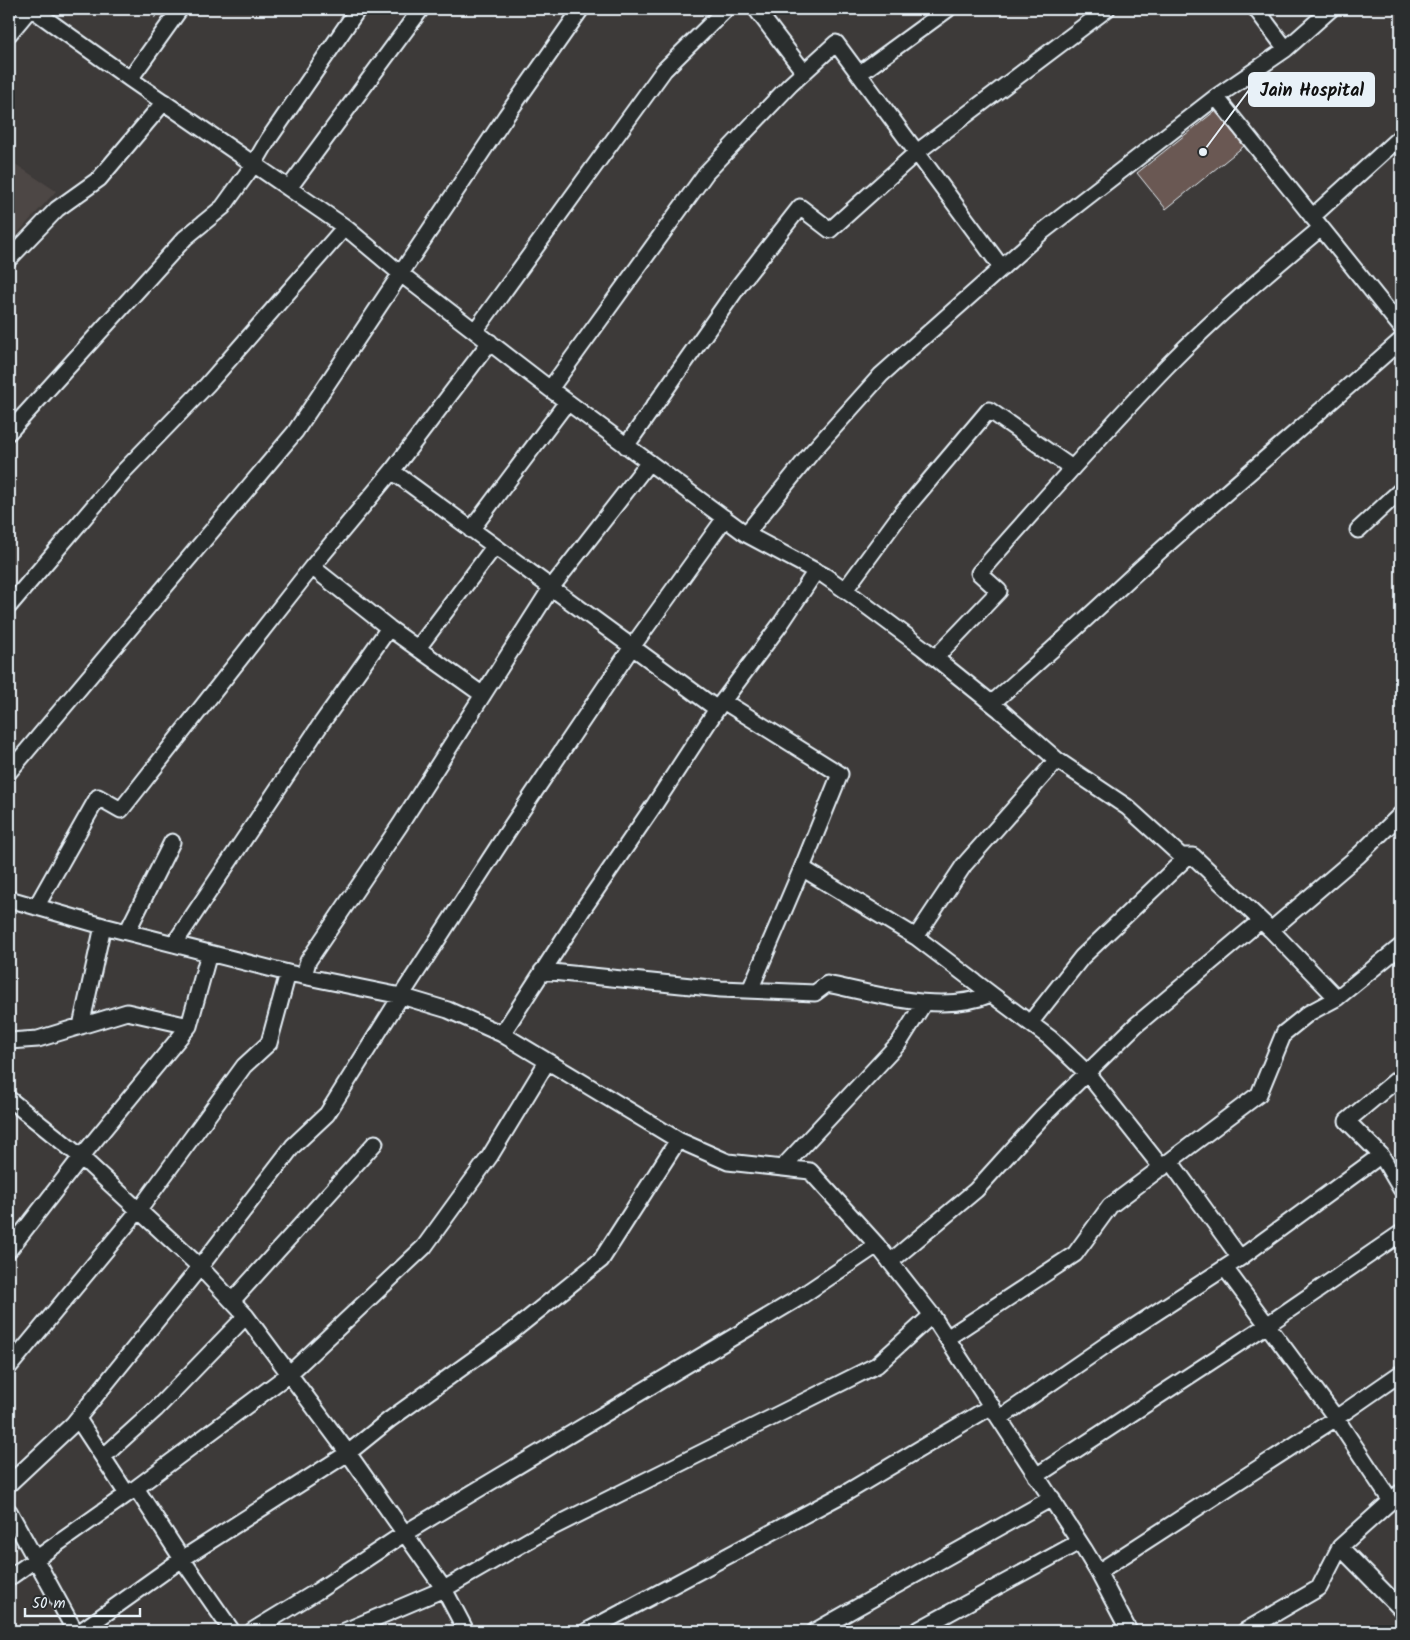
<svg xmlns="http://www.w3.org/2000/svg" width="1410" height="1640" viewBox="0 0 1410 1640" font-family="Kalam,sans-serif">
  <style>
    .built { fill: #4d4644 }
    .building { fill: #6a5952; stroke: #e8f1f8 }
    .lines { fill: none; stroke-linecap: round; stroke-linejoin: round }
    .street-casing { stroke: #e8f1f8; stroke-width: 19 }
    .path { stroke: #e8f1f8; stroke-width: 2.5; stroke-dasharray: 1 4; stroke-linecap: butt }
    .street { stroke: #2a2d2e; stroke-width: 15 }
    .leader { fill: none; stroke: #e8f1f8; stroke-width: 2 }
    .callout-dot { fill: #e8f1f8; stroke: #2a2d2e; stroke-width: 2 }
    .callout { fill: #e8f1f8; stroke: #e8f1f8; stroke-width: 2 }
    .callout-label { font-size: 18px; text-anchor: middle; font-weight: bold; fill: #111 }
  </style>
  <rect width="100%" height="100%" fill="#3d3a39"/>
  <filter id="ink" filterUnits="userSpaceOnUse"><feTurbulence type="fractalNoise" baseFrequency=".02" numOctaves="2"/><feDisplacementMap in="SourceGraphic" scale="10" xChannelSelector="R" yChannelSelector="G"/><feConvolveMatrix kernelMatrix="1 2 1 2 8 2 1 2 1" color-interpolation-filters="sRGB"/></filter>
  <g filter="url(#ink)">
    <path class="built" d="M9,160L56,191L9,243Z"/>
    <path class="building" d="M1215,111L1244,146L1166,209L1137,173Z"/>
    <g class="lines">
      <defs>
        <path id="street" d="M32,9L130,79L345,227L401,274L550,389L746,534L825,576L845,590L923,648L1000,710L1057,760L1127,807L1181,856H1193L1271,930L1337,998L1309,1013L1284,1033L1259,1094L1110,1206L1075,1254L947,1338
          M756,9L804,72
          M9,34L30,9
          M1286,49L1331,9
          M859,74L948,9
          M130,79L180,9
          M1216,97L1286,49L1256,9
          M289,188L421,9
          M1312,217L1401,136
          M9,259L57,209L99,179L164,102
          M475,331L664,70L726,9
          M550,389L706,173L790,85L836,43L1002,268
          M9,432L185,238L223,207L254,164L268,140L358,9
          M626,446L740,284L800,207L830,230L917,152L1107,9
          M392,471L717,709
          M471,530L567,402
          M1358,530L1401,490
          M746,534L812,452L881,375L1042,232L1216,97L1401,327
          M312,567L389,628L483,695
          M845,590L900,515L989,410L1072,468
          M9,606L123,472L207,385L345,227
          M418,648L494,547
          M935,658L999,591L979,573C1041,503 1103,432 1168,365C1216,316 1268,272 1321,228
          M723,701L840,774L802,868L750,990
          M992,703C1042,660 1091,614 1140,569C1226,491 1315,417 1401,340
          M9,772L295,432L506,116L581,9
          M802,868L916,937L991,994
          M9,899L103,926L288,973L401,996L448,1010L502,1034L678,1140L728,1162L810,1171L877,1245L932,1315L1084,1549L1098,1572L1129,1631
          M36,907L98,797L121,810L312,567L392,471L490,342
          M1271,930L1359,855L1401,814
          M127,932L172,842
          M916,937L964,865L1057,760
          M174,944L321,724L389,628
          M542,971L721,989L815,993L827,984C876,994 943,1015 991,994L1050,1038L1087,1073L1162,1168
          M304,976L308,961L400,825L551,588L649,462
          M1337,998L1401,946
          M1030,1023L1082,957L1188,856
          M81,1026L103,926
          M502,1034L583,909L653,807L717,709L782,622L816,571
          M9,1041L38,1039L127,1012L189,1026
          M9,1099L81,1157L200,1267L246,1316L348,1453L444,1589L466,1631
          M1381,1155L1401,1189
          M1170,1161L1240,1258
          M782,1168L899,1043L924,1003
          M9,1250L81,1157L189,1026L209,953
          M890,1262L976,1190L1043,1116L1136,1025L1260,921
          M1225,1268L1336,1418L1391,1501
          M232,1301L375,1143
          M9,1367L139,1210L244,1066L269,1043L288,973
          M1000,1418L1106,1345L1240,1258L1381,1155L1347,1121L1401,1076
          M78,1419L127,1494
          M103,1457L156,1409L246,1316
          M1036,1476L1267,1325L1401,1233
          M9,1484L73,1424L200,1267L293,1146L327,1114L401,996L512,825L632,647L725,518
          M9,1511L75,1631
          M1340,1547L1401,1609
          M1098,1572L1336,1418L1401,1373
          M9,1578L136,1488
          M81,1631L182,1559L348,1453L389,1420L509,1334L601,1260L678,1140
          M232,1631L182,1559L136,1488L289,1374L424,1247L490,1156L547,1062
          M252,1631L316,1592L405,1533L797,1299L877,1245
          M345,1631L444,1589L543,1532L877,1365L932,1315
          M587,1631L849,1491L992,1406
          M815,1631L1052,1498
          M916,1631L1079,1542
          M1245,1631L1319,1588L1340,1547L1401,1492"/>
      </defs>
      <use href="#street" class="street-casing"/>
      <path class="path" d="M148,9L156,18"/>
      <use href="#street" class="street"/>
    </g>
  </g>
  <path class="leader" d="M1203 152L1249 90"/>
  <circle class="callout-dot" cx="1203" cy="152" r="5"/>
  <rect class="callout" x="1249" y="73" width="125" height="33" rx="5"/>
  <g class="callout-label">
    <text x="1312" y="96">Jain Hospital</text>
  </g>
  <rect width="1410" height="1640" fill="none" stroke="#2a2d2e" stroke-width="30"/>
  <rect x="15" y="15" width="1380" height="1610" fill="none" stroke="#e8f1f8" stroke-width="2" filter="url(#ink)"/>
  <path d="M25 1608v8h115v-8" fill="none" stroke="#e8f1f8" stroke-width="2.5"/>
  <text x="32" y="1608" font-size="15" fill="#e8f1f8" stroke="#2a2d2e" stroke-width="4" paint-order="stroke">50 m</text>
</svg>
